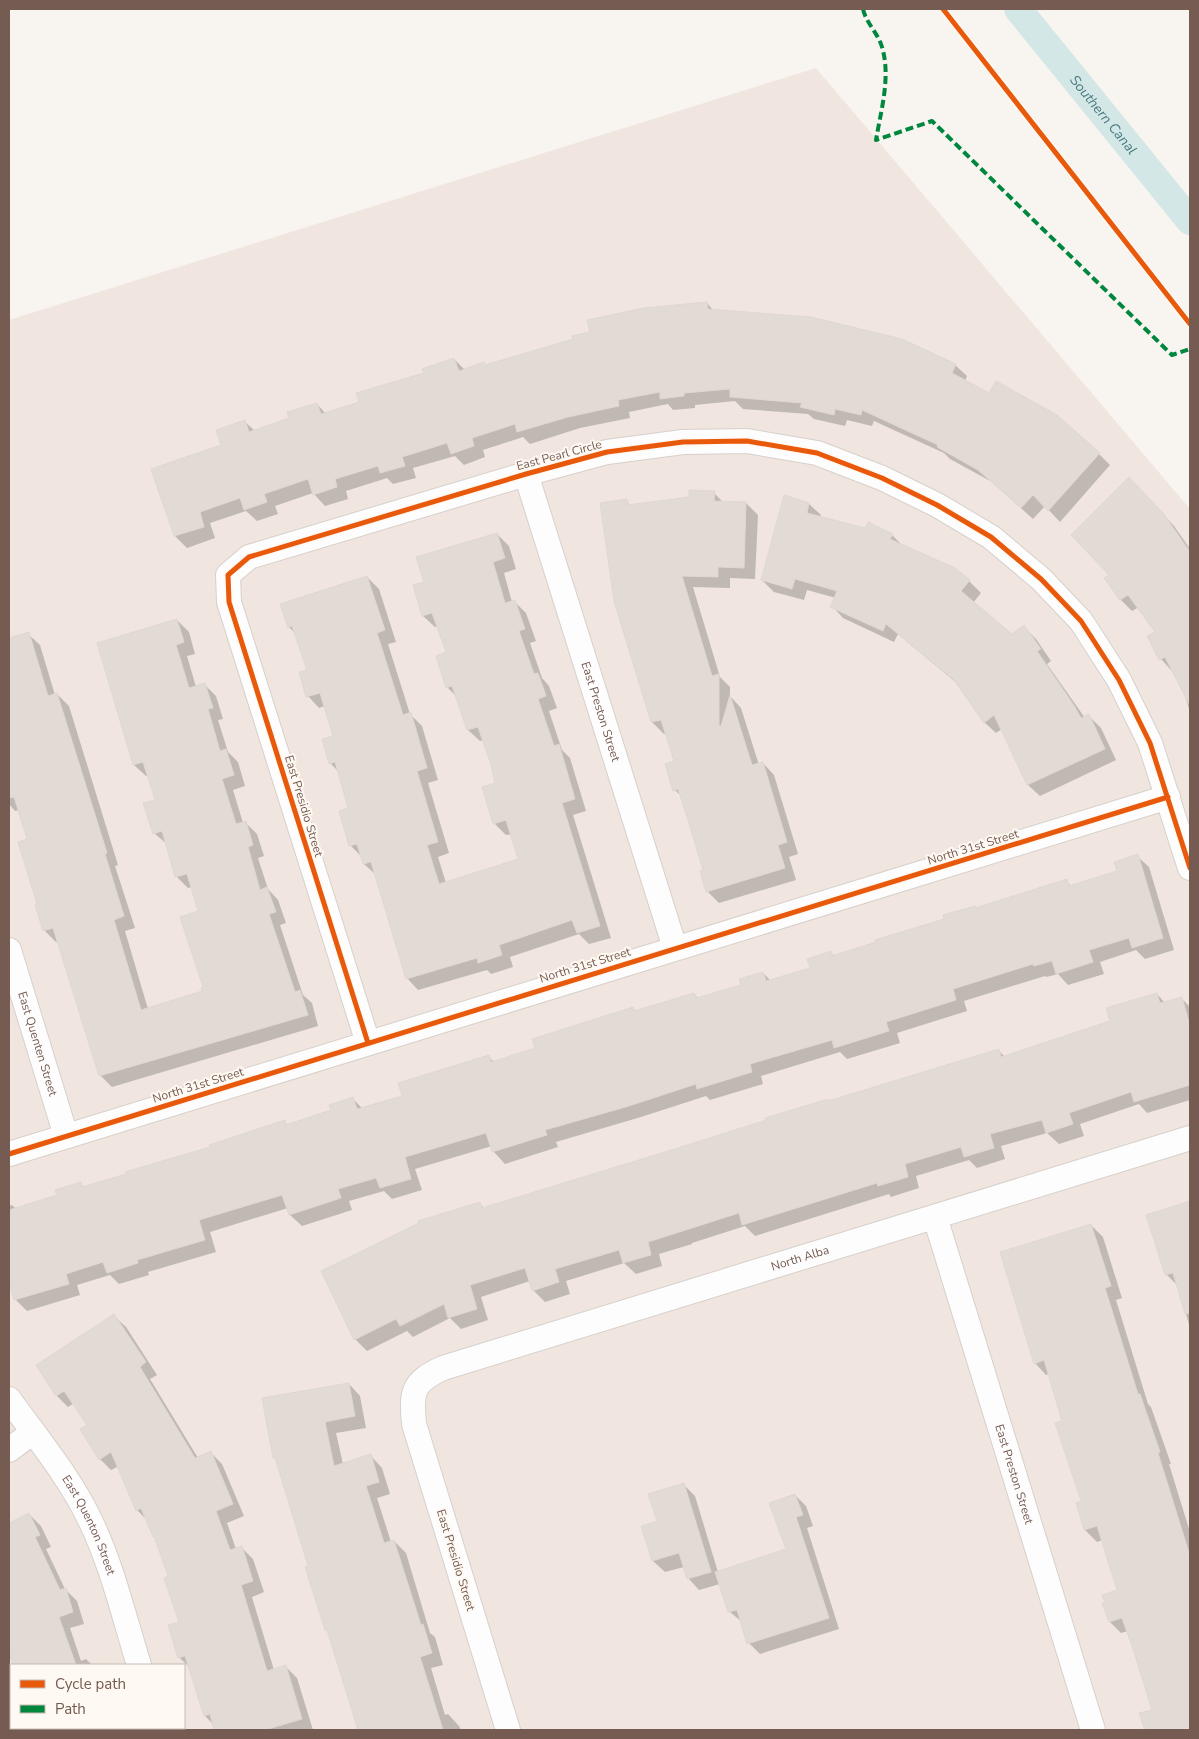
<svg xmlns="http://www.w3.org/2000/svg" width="1199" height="1739" viewBox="0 0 1199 1739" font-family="'Nunito Sans',sans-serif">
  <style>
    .residential { fill: #f0e6df; fill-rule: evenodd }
    .shadow { fill: #0003 }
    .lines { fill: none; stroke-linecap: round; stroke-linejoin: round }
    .canal { stroke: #d3e7e7; stroke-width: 28 }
    .building { fill: #e2dad5; stroke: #e0d7d3 }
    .street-casing { stroke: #d6d0cb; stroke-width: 26 }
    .street { stroke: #fefdfd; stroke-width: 24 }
    .quiet { stroke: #00873e; stroke-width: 4; stroke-dasharray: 8 4; stroke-linecap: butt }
    .cycleway-casing { stroke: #fef9f3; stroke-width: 8 }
    .cycleway { stroke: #e8590c; stroke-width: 5 }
    .labels { text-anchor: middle; stroke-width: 4; stroke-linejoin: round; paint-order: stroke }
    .street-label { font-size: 12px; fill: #755b51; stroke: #fef9f3 }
    .water-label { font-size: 14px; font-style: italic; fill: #4a7a7e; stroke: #fef9f3 }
  </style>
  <rect width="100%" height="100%" fill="#f8f4f0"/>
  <path class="residential" d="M816,68L1190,509V1730H9V320ZM11,1665H184V1728H11Z"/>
  <path class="shadow" d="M707,303L714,311L955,365L967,376L965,381L1099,454L1110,465L1060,522L1045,506L1033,519L992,482L950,459L944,453L874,421L872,426L847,420L845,426L814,419L808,414L743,409L735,401L695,405V408L673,410L668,404L629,412L630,418L580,428L530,444L523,437L483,450L485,457L464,465L455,456L413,468L416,478L393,484L387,478L346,491L348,499L325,506L313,493L275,506L278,514L257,521L246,511L210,523L215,538L187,548L175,536L153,469L223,446L245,422L255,431L291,419L317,404L326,414L361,403L454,359L465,370L485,366Z
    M1141,491L1174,526L1190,549V712L1182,686L1172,671L1161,659L1157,633L1139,607L1132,611L1121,600L1110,575Z
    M714,493L724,503H746L758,515L755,579L730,578V588L693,587L720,677L730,687V696L741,708L759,765L763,763L774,775L798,854L789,857L796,880L719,903L707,891L705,871L683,798L675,790V762L666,733L664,734L652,722L615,601L626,501L631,506Z
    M809,504L821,515L820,517L892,535L903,546L969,581L981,593L973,603L1012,635L1024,627L1036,639L1051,661L1047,664L1085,718L1089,716L1101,728L1116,760L1040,796L1028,785L1002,729L996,733L984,722L959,685L898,634L894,642L843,618L832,606L836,598L807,590L804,600L774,592L762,580Z
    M497,534L509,546L516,569L504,573L512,602L514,601L526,613L536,641L530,643L542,678L549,686L557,708L549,711L562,750L570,758L586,811L573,815L611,938L589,944L579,934L510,957L513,967L491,974L487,970L418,990L407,978L376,875L364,864L362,857L350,845V809L339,772L330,763L334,737L325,706L319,708L308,696V671L296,634L289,627L367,577L379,589L396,642L388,644L410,714L422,726L438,780L428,783L449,853L438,857L446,883L520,860L512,834L506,835L494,823L497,784L484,740L480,741L468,730L457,697L447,687V653L438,626L435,627L423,616L426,583Z
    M177,620L189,632L195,654L187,656L196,687L205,685L216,696L223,719L218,720L228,752L238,762L245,786L233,790L243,823L245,822L257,834L264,856L258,858L268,889L278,900L286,923L280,925L303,995L312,1003L318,1026L112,1087L100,1075L59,941L56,942L44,930L39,905L29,840L19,810L15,811L9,804V640L28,634L40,645L55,695L57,694L69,706L118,865L115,866L135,928L125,931L148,1009L203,992L204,988L200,912L192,887L188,888L176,876L167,844L154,833L156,801L148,776H146L134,765L99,644Z
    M1137,856L1149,867L1174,950L1145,959L1136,950L1100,962L1104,974L1068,985L1058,974L1046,977L1045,976L964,1001L967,1011L897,1033L900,1043L847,1059L840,1052L761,1076L763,1084L710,1100L706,1096L641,1117L556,1142L558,1147L505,1164L494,1152L492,1146L415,1169L422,1190L392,1199L384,1191L349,1201L352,1210L302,1226L290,1215L288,1208L210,1232L216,1252L148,1272L149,1275L119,1284L110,1275L77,1285L80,1295L27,1311L15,1299L9,1278V1206L12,1205L16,1209L59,1196L80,1184L84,1188L211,1148L284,1122L288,1125L332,1111L353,1099L363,1109L403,1097L489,1057L494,1062L537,1049L633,1009L636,1012L694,994L699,999L742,986L763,973L771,981L811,968L831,953L835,957L946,920L974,907L976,909L1066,881L1072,887L1118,872Z
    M1157,994L1165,1003L1181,998L1190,1007V1100L1147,1113L1139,1104L1080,1124L1084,1136L1059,1144L1047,1133L1001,1146L1005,1159L977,1168L969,1160L916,1176L919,1188L891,1197L889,1194L755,1236L745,1226L692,1243V1244L659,1254L662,1266L636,1274L624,1263L566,1281L570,1294L545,1302L533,1290L530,1281L481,1297L488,1320L461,1329L450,1318L413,1337L407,1331L367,1351L355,1339L480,1204L485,1209L999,1051L1005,1057L1112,1021Z
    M1190,1202V1328L1178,1286L1166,1274L1148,1216Z
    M1091,1225L1103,1237L1122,1298L1116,1300L1148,1404L1151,1407L1171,1464H1169L1190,1532V1730H1146L1141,1714L1154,1710L1128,1631L1121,1633L1110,1622L1106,1603L1118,1591L1103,1540L1097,1542L1085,1530L1077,1504L1083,1502L1064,1422L1050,1374L1046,1375L1035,1363Z
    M114,1316L126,1327L157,1375L150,1379L198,1458L210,1452L222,1464L244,1516L227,1523L236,1549L241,1547L253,1559L264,1592L252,1597L274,1670L285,1666L297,1678L313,1730H216L214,1725L205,1716L191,1669L179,1657L181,1623L170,1577L156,1539L147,1520L137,1510L119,1466L111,1470L100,1459L88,1425L74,1403L68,1407L57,1396L37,1366Z
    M349,1384L360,1396L366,1428L336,1433L343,1464L371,1456L382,1468L390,1494L377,1498L391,1542L394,1541L406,1553L430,1633L435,1637L443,1665L431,1668L445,1715L448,1714L459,1726L461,1730H360L329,1633L326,1630L310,1567L277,1460L274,1457Z
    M683,1484L695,1496L718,1572L788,1550L795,1495L806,1506L813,1526L807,1528L839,1629L760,1654L749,1643L742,1622L730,1612L720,1584L699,1590L688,1578L684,1567L665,1572L653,1561L658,1522Z
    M29,1514L41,1526L51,1547L46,1549L65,1589L77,1601L84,1624L70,1628L81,1661L86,1659L92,1665H15L12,1656L9,1658V1524Z
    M11,1684V1720L9,1712V1685Z
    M14,1728H111L114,1730H15Z"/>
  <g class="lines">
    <path class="canal" id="s1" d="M1018,9L1190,221"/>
  </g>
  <path class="building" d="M707,302L708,309L811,317L902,339L956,364L952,373L989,393L996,381L1057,415L1100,453L1048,511L1033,495L1021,508L978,470L937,447L938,445L862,410L861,415L835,409L834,415L800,407L802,403L730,397V389L684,393V396L660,399V392L618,400L619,406L568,417L517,432L515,424L472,438L474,446L451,454L447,443L402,457L405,466L380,473L378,466L335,479L337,487L313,495L308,479L264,494L267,502L244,510L240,498L200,512L204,527L174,536L151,469L221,445L216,430L245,420L249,432L289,418L287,412L317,403L321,414L359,402L356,393L424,373L422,369L454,358L459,371L484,362L485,365L573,339L572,336L590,332L587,320L644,308Z
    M1129,477L1163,513L1190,552V706L1165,657L1159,660L1147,636L1155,632L1128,595L1120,600L1104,578L1109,575L1071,535Z
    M689,490L715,491L714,501L746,502L744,568L718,567V577L682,576L712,676L719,674V726H721L730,695L752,765L763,762L787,842L778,845L785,868L706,892L700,871L703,870L688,820L678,789L673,791L665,764L674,761L661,720L651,722L614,601L600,503L627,499L628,505L689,497Z
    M784,495L809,503L807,513L865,528L868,522L893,534L890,539L955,568L970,580L961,591L1012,634L1024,625L1041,649L1037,651L1075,707L1081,718L1089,714L1105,749L1027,785L994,715L984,723L954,680L886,624L883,631L830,607L837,591L795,579L792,589L761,580Z
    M497,533L505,558L493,562L505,603L515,600L525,629L519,631L534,674L538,673L546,696L538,699L554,746L559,744L575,799L562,803L600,926L577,933L572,920L499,945L502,955L478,963L477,958L406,979L371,862L363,864L357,844L349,846L339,811L348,808L335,762L329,764L322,739L333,736L320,693L306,697L299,672L307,670L292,626L288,628L280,604L367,576L385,630L377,633L403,715L411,712L427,768L417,771L438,842L427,845L439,884L518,859L506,820L493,824L482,787L495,783L491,765L478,727L467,730L452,686L446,688L436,656L446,652L432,613L422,616L413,585L424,582L416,557Z
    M177,619L184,642L176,645L189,688L205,683L213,708L208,709L220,751L226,749L234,775L222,779L236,824L246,821L253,845L248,847L260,890L267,887L276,912L269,914L295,992L300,990L308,1015L99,1076L53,928L43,931L35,905L37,904L18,842L27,839L14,797L9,798V638L29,632L48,696L57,693L107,853L105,854L124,916L114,920L141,1010L202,991L201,988L203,987L180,917L198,911L187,874L175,877L162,831L153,834L143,803L155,800L143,762L133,765L97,643Z
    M1138,854L1163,938L1132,948L1129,938L1089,950L1093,962L1056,974L1052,961L1034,966L1033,964L953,989L956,1000L886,1022L889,1031L834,1048L832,1040L750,1064L752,1072L697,1089L696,1084L629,1106L545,1130L547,1135L492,1152L486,1133L405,1157L411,1179L380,1188L376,1178L338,1189L341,1198L289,1215L282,1195L199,1220L205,1240L137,1260L138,1263L107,1273L103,1262L66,1274L69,1284L14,1300L9,1282V1210L57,1195L55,1190L81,1182L82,1187L126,1174L125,1172L210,1147L209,1145L285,1120L286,1125L331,1110L329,1105L353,1097L357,1109L402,1096L398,1083L489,1055L491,1062L535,1048L532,1039L633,1007L634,1011L694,993L696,998L741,985L739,979L763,972L766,981L810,968L807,959L831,951L832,956L876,942L875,940L944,919L943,915L975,906V908L1067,879L1069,886L1117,871L1114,862Z
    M1157,993L1160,1003L1182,997L1190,1026V1085L1134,1102L1131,1092L1069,1113L1073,1124L1046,1133L1042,1120L990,1134L994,1148L964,1157L961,1147L905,1164L908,1177L878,1186L877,1183L742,1225L739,1213L648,1242L651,1255L623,1263L619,1250L555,1269L559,1282L532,1291L525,1268L470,1285L477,1309L448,1318L444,1304L400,1326L396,1319L354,1340L321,1271L419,1223L418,1221L480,1202L482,1208L681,1147L766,1120L765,1118L828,1099V1101L999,1049L1001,1057L1110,1021L1106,1008Z
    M1190,1201V1313L1185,1314L1173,1273L1165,1275L1146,1215Z
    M1091,1224L1111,1286L1105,1288L1138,1394H1140L1160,1452L1158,1453L1190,1556V1730H1145L1139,1713L1152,1710L1134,1652L1122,1618L1109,1622L1102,1603L1105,1602L1102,1595L1117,1590L1097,1526L1084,1530L1076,1503L1081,1501L1055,1423L1062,1421L1044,1360L1034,1364L1000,1252Z
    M114,1314L146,1362L140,1367L195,1458L211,1451L233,1504L216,1511L230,1550L242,1546L253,1581L241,1585L267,1671L286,1665L302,1719L265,1730H214L210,1714L204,1716L185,1656L178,1658L168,1625L179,1622L164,1578L168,1576L154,1536L153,1537L141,1508L136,1511L111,1452L99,1460L80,1429L87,1425L64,1391L56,1396L36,1365Z
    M349,1383L355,1416L325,1422L334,1466L371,1454L379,1482L366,1486L384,1543L394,1540L421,1625L423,1624L432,1653L420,1657L443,1730H358L327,1630H325L305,1567L308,1566L275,1458H273L262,1398Z
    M684,1483L711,1572L687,1579L679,1553L652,1561L641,1526L657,1521L648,1494Z
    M795,1494L803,1515L796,1517L829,1618L747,1644L737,1610L728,1612L715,1572L786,1549L769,1503Z
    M29,1513L40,1535L35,1537L60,1590L66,1588L73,1612L59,1617L76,1665H13L9,1652V1523Z"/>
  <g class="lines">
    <defs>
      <g id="street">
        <path id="s2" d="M526,474L675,948"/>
        <path id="s3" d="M9,950L66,1136"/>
        <path d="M368,1043L229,602L228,575L249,557L526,474L607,452L683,442L747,441L817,453L882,478L937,505L991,537L1041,579L1081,621L1119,680L1150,743L1190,868"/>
        <path d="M9,1154L1168,797"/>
        <path id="s4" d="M935,1217L1093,1730"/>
        <path id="s5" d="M9,1399C37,1438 69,1476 90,1520C112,1565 124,1617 139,1665"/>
        <path d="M9,1450L33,1432"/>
        <path d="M158,1728V1730"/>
        <path id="s6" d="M508,1730L414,1424C411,1392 412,1382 443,1368L1190,1138"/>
      </g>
    </defs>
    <use href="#street" class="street-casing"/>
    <use href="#street" class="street"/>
    <path class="quiet" d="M863,9C866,23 878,33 882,47C891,77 881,110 876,140L932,121L1172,355L1190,349"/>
    <defs>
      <path id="cycleway" d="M943,9L1190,324
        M368,1043L229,602L228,575L249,557L526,474L607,452L683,442L747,441L817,453L882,478L937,505L991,537L1041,579L1081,621L1119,680L1150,743L1190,868
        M9,1154L1168,797"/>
    </defs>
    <use href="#cycleway" class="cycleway-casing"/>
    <use href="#cycleway" class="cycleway"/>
  </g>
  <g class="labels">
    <g class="street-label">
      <text transform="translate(559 455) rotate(-15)" y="4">East Pearl Circle</text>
      <text dy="4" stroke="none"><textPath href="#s2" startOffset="249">East Preston Street</textPath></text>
      <text transform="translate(304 806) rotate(73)" y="4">East Presidio Street</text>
      <text transform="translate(973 847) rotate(-17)" y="4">North 31st Street</text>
      <text transform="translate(585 965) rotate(-17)" y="4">North 31st Street</text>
      <text dy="4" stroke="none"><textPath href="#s3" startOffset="98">East Quenten Street</textPath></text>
      <text transform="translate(198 1085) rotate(-17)" y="4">North 31st Street</text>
      <text dy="4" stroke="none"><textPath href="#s6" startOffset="764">North Alba</textPath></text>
      <text dy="4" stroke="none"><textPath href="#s4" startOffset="269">East Preston Street</textPath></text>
      <text dy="4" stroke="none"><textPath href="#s5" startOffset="150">East Quenton Street</textPath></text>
      <text transform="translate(456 1560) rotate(73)" y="4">East Presidio Street</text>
    </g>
    <g class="water-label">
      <text dy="5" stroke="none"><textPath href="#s1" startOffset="136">Southern Canal</textPath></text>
    </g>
  </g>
  <rect width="1199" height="1739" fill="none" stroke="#755b51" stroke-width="20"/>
  <rect x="10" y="1664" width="175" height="65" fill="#fef9f3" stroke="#c7bab2"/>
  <rect x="20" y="1680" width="25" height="8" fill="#e8590c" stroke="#c7bab2"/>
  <text x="55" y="1689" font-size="15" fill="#755b51">Cycle path</text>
  <rect x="20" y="1705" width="25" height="8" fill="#00873e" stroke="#c7bab2"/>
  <text x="55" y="1714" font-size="15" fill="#755b51">Path</text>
</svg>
